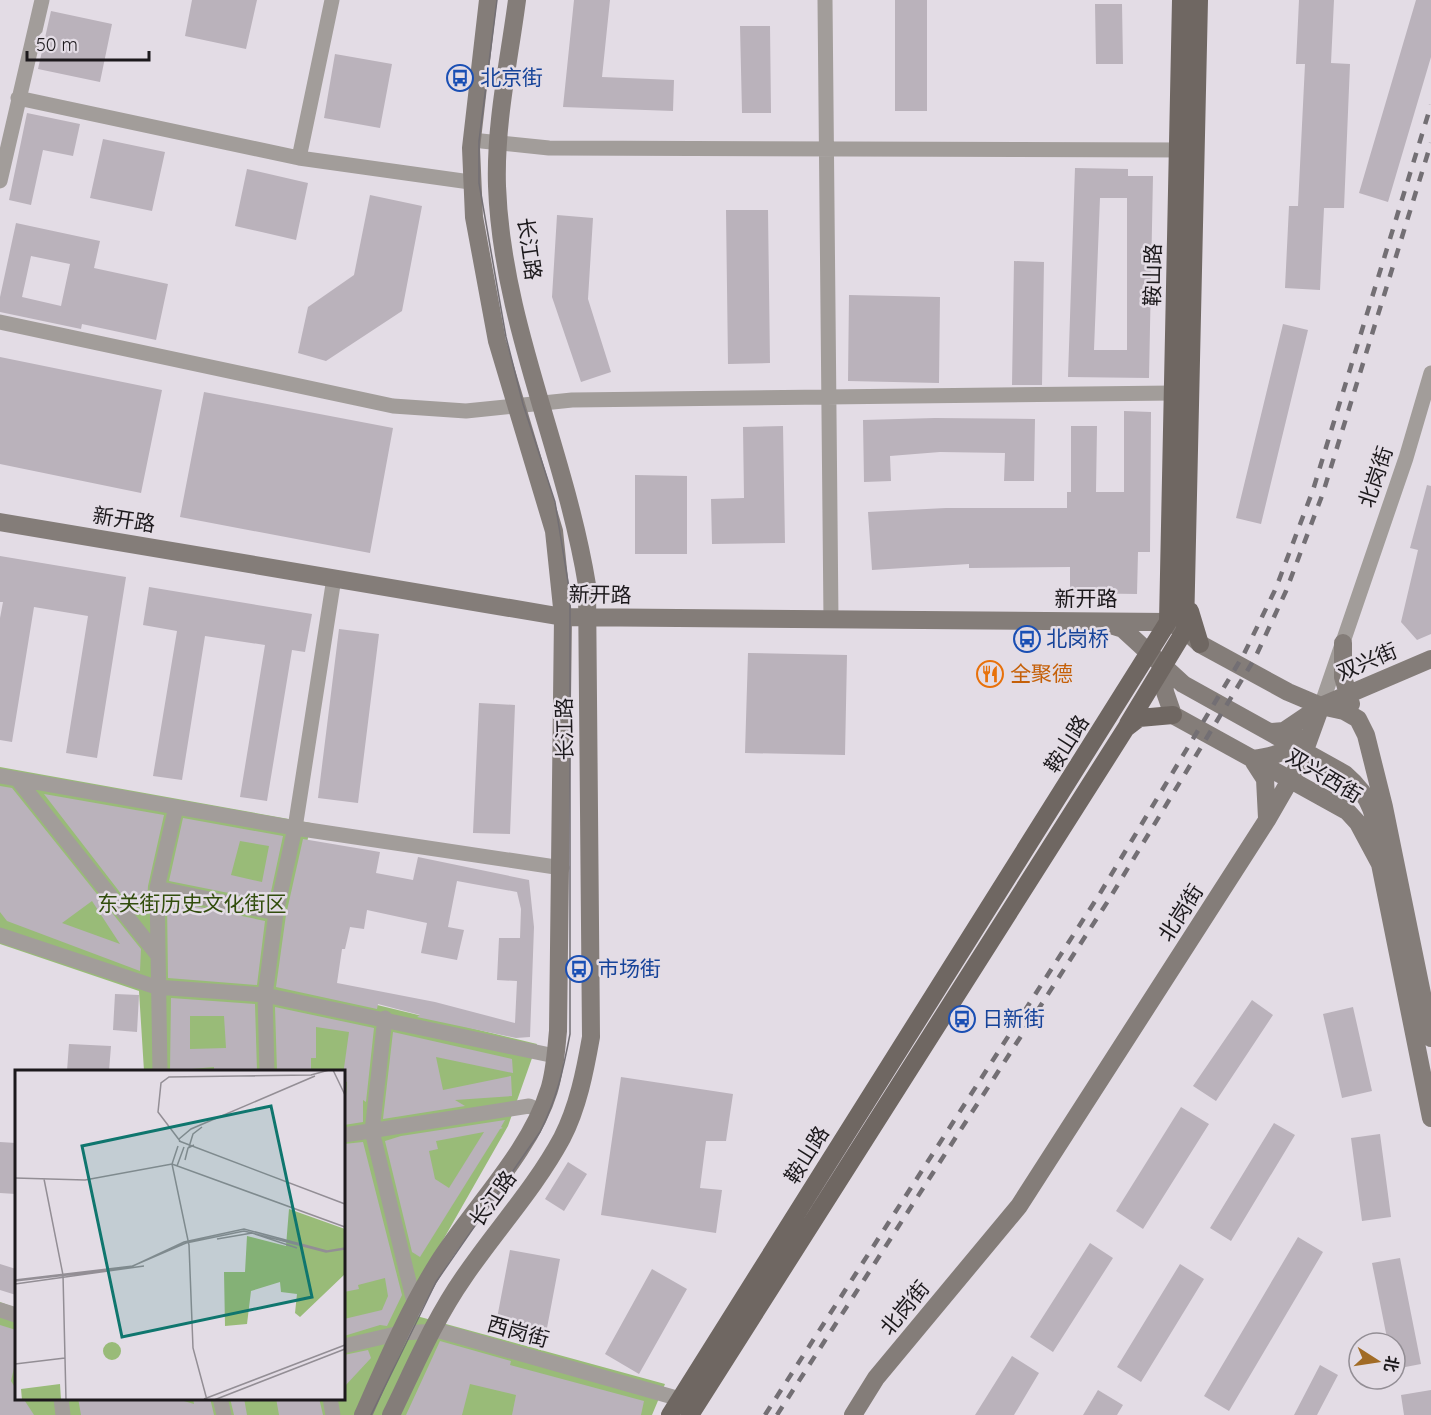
<svg xmlns="http://www.w3.org/2000/svg" width="1431" height="1415" viewBox="0 0 1431 1415" font-family="Quicksand,'Noto Sans SC',sans-serif">
  <style>
    .green { fill: #99bb78 }
    .building { fill: #bab2bb; fill-rule: evenodd }
    .lines { fill: none; stroke-linecap: round; stroke-linejoin: round }
    .street { stroke: #a29d9a; stroke-width: 15 }
    .secondary { stroke: #847d79; stroke-width: 18 }
    .primary { stroke: #6f6762; stroke-width: 18 }
    .tram { stroke: #736f74; stroke-width: 1.5 }
    .rail { stroke: #736f74; stroke-width: 4.5; stroke-dasharray: 10 10; stroke-linecap: butt }
    .labels { text-anchor: middle; stroke-width: 5; stroke-linejoin: round; paint-order: stroke }
    .transit-label { font-size: 21px; fill: #164399; stroke: #e3dce5; text-anchor: start }
    .street-label { font-size: 21px; fill: #1c191c; stroke: #e3dce5 }
    .food-label { font-size: 21px; fill: #c56008; stroke: #e3dce5; text-anchor: start }
    .park-label { font-size: 21px; fill: #324d0d; stroke: #e3dce5 }
    .inset-road { fill: none; stroke: #938e95; stroke-width: 1.5 }
    .view { fill: #0f766e; fill-opacity: 0.15; stroke: #0f766e; stroke-width: 3 }
    .inset-edge { fill: none; stroke: #1c191c; stroke-width: 3 }
  </style>
  <rect width="100%" height="100%" fill="#e3dce5"/>
  <path class="green" d="M0,767L311,823L279,981L537,1044L508,1126L402,1312L665,1384L652,1415H0V1302L16,1308V1398H344V1072L144,1071L139,991L0,944Z"/>
  <path class="building" d="M192,0H257L246,49L185,36Z
    M574,0H610L602,77L674,80L673,111L563,107Z
    M895,0H927V111H895Z
    M1299,0H1334L1331,63L1350,64L1344,208H1324L1320,290L1285,288L1289,206H1298L1305,64H1296Z
    M1416,0H1431V57L1388,202L1359,193Z
    M1095,4H1122L1123,64H1096Z
    M51,11L112,24L100,82L38,69Z
    M740,26H770L771,113H742Z
    M335,54L392,64L380,128L324,118Z
    M27,113L80,124L73,156L43,150L31,205L9,200Z
    M103,139L165,152L152,211L90,198Z
    M1075,168L1128,169V176H1153L1149,378L1068,377ZM1100,198H1127V350H1094Z
    M247,169L308,183L296,240L235,226Z
    M370,195L422,206L402,311L326,361L298,353L308,307L354,275Z
    M726,210H768L770,363L728,364Z
    M557,215L593,218L588,299L611,372L581,382L552,297Z
    M16,223L100,241L94,268L168,284L156,340L82,324L81,329L0,312V297ZM31,256L70,264L61,306L22,297Z
    M1014,261L1044,262L1042,385H1012Z
    M849,295L940,297L939,383L848,381Z
    M1283,324L1308,330L1261,524L1236,518Z
    M0,357L162,390L141,493L0,464Z
    M204,392L393,428L370,553L180,517Z
    M1124,411L1151,412L1150,552H1138L1137,594L1070,593V567L969,568V564L872,570L868,512L946,508H1067V492H1071V426H1097L1096,492H1124Z
    M935,418L1035,419L1034,481H1004L1005,453L940,452L890,456L891,481L864,482L863,420Z
    M783,426L785,543L712,544L711,499L744,498L743,427Z
    M635,475L687,476V554H635Z
    M1427,485L1431,486V634L1417,640L1401,622L1418,550L1410,548Z
    M0,556L126,577L97,758L66,753L88,616L34,607L12,742L0,740V618L3,602H0Z
    M149,587L312,614L305,652L292,650L267,801L240,797L265,645L205,636L182,780L153,776L177,631L143,625Z
    M339,629L379,634L358,803L318,798Z
    M748,653L847,655L845,755L745,753Z
    M479,703L515,705L510,834L473,833Z
    M0,786L12,788L141,949L140,971L7,921L0,912ZM92,901L120,944L62,923Z
    M44,794L164,815L148,886L147,901L122,895Z
    M183,818L283,836L269,901L169,881ZM240,841L269,846L262,882L231,875Z
    M303,839L380,852L376,873L413,880L418,857L529,880L534,927L530,1037L516,1038L417,1017L420,1015L378,1004L377,1009L276,987L286,915ZM457,881L517,892L521,909L520,938H499L497,980L517,981L515,1023L435,1002L337,983L342,949H345L350,927L364,929L367,910L427,923L421,953L457,960L464,930L448,927Z
    M167,900L265,921L257,985L168,978Z
    M115,994L139,995L137,1032L113,1030Z
    M171,998L255,1004L257,1071H214V1067L170,1071ZM190,1016H224L226,1048L190,1049Z
    M1252,1000L1273,1015L1216,1101L1193,1086Z
    M275,1007L374,1028L366,1102L363,1100V1122L344,1125L347,1082L344,1081V1068L349,1032L316,1027V1058H311V1071H277Z
    M1353,1007L1372,1091L1342,1098L1323,1014Z
    M393,1032L512,1059L513,1073L436,1057L443,1090L511,1076L512,1096L455,1100L465,1106L383,1119Z
    M69,1044L111,1046L109,1071H67Z
    M621,1077L733,1094L726,1141H706L700,1188L722,1190L716,1233L601,1215Z
    M1181,1107L1209,1124L1143,1229L1116,1211Z
    M505,1120L501,1127L503,1128L500,1129L420,1257L412,1252L385,1141L401,1136ZM484,1132L449,1188L435,1179L429,1151L438,1149L436,1141Z
    M1274,1123L1295,1135L1231,1241L1210,1228Z
    M1380,1134L1391,1217L1362,1221L1351,1138Z
    M0,1142L16,1143V1194L0,1193Z
    M363,1142L402,1295L387,1326L380,1325L344,1336V1319L382,1310L388,1296L385,1278L358,1285L359,1289L344,1292V1144Z
    M568,1162L587,1174L564,1211L545,1199Z
    M1298,1237L1323,1252L1229,1411L1204,1396Z
    M1090,1243L1113,1258L1053,1352L1030,1337Z
    M510,1250L560,1259L544,1344L494,1334Z
    M1400,1258L1421,1364L1395,1369V1343H1388L1372,1263Z
    M0,1264L16,1269V1295L0,1290Z
    M1180,1264L1204,1279L1141,1382L1117,1367Z
    M652,1269L687,1289L639,1374L605,1354Z
    M0,1325L16,1330V1359L11,1381L16,1389V1398H23L34,1415H0Z
    M440,1341L511,1361L510,1365L644,1401L641,1415H512L516,1395L470,1384L462,1415H406Z
    M368,1350L371,1358L344,1387V1355Z
    M1012,1356L1039,1373L1014,1415H975Z
    M1320,1365L1338,1375L1317,1415H1294Z
    M1098,1390L1123,1405L1117,1415H1083Z
    M1431,1390V1415H1404L1401,1395Z
    M78,1398H174L194,1404L193,1398H210L214,1415H81Z
    M230,1398H244L247,1415H234Z
    M276,1398H298L299,1401L319,1398L323,1415H279Z"/>
  <g class="lines">
    <path class="street" d="M825,0L831,620
      M18,98L299,158L470,182
      M472,140L549,148L1187,150
      M299,158L332,0
      M0,181L42,0
      M0,322L393,406L466,411L572,400L1173,393
      M1321,706L1406,458L1431,373
      M0,776L295,828L562,868
      M18,780L156,953
      M157,888L276,913
      M0,935L156,987L265,995L555,1056
      M385,1018L372,1131L414,1302
      M160,1072L157,888L176,807
      M267,1072L265,995L276,913L295,828L334,578
      M344,1135L529,1106L541,1111
      M0,1310L16,1315
      M344,1346L400,1333L440,1331L680,1399
      M61,1398L63,1415
      M220,1398L224,1415
      M330,1398L333,1415"/>
    <path class="secondary" d="M0,522L563,617L1168,622L1185,630L1200,644L1288,692L1321,706L1344,711L1358,719L1366,735L1384,807L1431,1038
      M1107,624L1123,629L1183,684L1345,774C1372,797 1376,817 1379,852
      M1343,643V677L1351,704
      M1163,668L1165,692L1173,715L1347,811L1358,823L1380,864L1431,1118
      M1272,732L1284,731L1321,706L1431,659
      M1252,759C1271,757 1287,753 1300,738
      M1254,762L1265,779L1267,818
      M363,1415C386,1363 408,1311 438,1263C473,1208 530,1152 549,1090C555,1072 556,1050 558,1031L563,617L554,531L497,341L474,217L471,148L488,0
      M391,1415C414,1368 434,1320 464,1277C496,1230 535,1188 562,1138C578,1107 585,1071 591,1037L587,585C565,450 502,324 497,186C495,124 509,61 517,0
      M853,1415L876,1378L1019,1206L1267,820L1301,761L1321,706"/>
    <path class="primary" d="M1190,611L1200,644
      M1128,724L1185,630L1199,0
      M670,1415L1168,622L1181,0
      M690,1415L1126,728L1139,718L1173,715"/>
    <path class="tram" d="M371,1415L436,1282L540,1132C557,1098 563,1071 570,1034V594L555,502L523,404L506,337L479,183V141L497,0"/>
    <path class="rail" d="M765,1415L1099,895L1244,654L1276,588L1313,490L1431,105
      M777,1415L1108,901L1255,658L1286,591L1323,493L1431,143"/>
  </g>
  <defs>
    <symbol id="bus-ring" viewBox="-11 -11 22 22"><circle r="9.5" fill="#e3dce5" stroke="#1a4fb4" stroke-width="1.5"/><path d="M-5-6H5V4H4V6H2V4H-2V6H-4V4H-5ZM-3.5-4V0h7V-4ZM-3.5 1.2v1.5H-2V1.2ZM2 1.2v1.5H3.5V1.2Z" fill="#1a4fb4"/></symbol>
    <symbol id="restaurant-ring" viewBox="-11 -11 22 22"><circle r="9.5" fill="#e3dce5" stroke="#e8710a" stroke-width="1.5"/><path d="M-5-6h1v4h1v-4h1v4h1v-4h1v5L-1.5 .5V6h-2V.5L-5-1ZM5-6V6H3V1.5H1.5Q1.5-4 5-6Z" fill="#e8710a"/></symbol>
  </defs>
  <g fill-rule="evenodd">
    <use href="#bus-ring" x="445" y="63" width="30" height="30"/>
    <use href="#bus-ring" x="1012" y="624" width="30" height="30"/>
    <use href="#restaurant-ring" x="975" y="659" width="30" height="30"/>
    <use href="#bus-ring" x="564" y="954" width="30" height="30"/>
    <use href="#bus-ring" x="947" y="1004" width="30" height="30"/>
  </g>
  <g class="labels">
    <g class="transit-label">
      <text x="480" y="85">北京街</text>
      <text x="1046" y="646">北岗桥</text>
      <text x="598" y="976">市场街</text>
      <text x="982" y="1026">日新街</text>
    </g>
    <g class="street-label">
      <text transform="translate(529 249) rotate(82)" y="7">长江路</text>
      <text transform="translate(1153 275) rotate(-89)" y="7">鞍山路</text>
      <text transform="translate(1376 477) rotate(-71)" y="7">北岗街</text>
      <text transform="translate(124 520) rotate(9)" y="7">新开路</text>
      <text transform="translate(600 595) rotate(1)" y="7">新开路</text>
      <text x="1086" y="606">新开路</text>
      <text transform="translate(1367 662) rotate(-23)" y="7">双兴街</text>
      <text transform="translate(565 729) rotate(-91)" y="7">长江路</text>
      <text transform="translate(1067 744) rotate(-58)" y="7">鞍山路</text>
      <text transform="translate(1324 776) rotate(31)" y="7">双兴西街</text>
      <text transform="translate(1181 913) rotate(-57)" y="7">北岗街</text>
      <text transform="translate(807 1155) rotate(-58)" y="7">鞍山路</text>
      <text transform="translate(493 1199) rotate(-54)" y="7">长江路</text>
      <text transform="translate(905 1308) rotate(-50)" y="7">北岗街</text>
      <text transform="translate(518 1332) rotate(16)" y="7">西岗街</text>
    </g>
    <g class="food-label">
      <text x="1010" y="681">全聚德</text>
    </g>
    <g class="park-label">
      <text x="192" y="911">东关街历史文化街区</text>
    </g>
  </g>
  <g transform="translate(15 1070)">
    <rect width="330" height="330" fill="#e3dce5"/>
    <path d="M274,139L330,159V204L285,247L280,243L282,224L266,222L265,212L236,221L232,254L210,256L209,202H230L232,166L271,176ZM88 281a9 9 0 1 1 18 0a9 9 0 1 1-18 0ZM45,314L46,330H7L6,319Z" fill="#99bb78"/>
    <path class="inset-road" d="M318,0L330,25M164,69L176,59L300,6M164,71L330,134M165,71L143,42L146,13L154,7L296,5L314,0M163,76L157,94L174,175L178,278L192,330M174,77L178,64L187,57M170,90L173,78L179,75M162,96L169,77M0,108L70,110L157,94L330,157M29,109L48,205L51,330M202,169L237,163L282,178M0,210L118,196L169,172L229,159L312,181L330,178M0,211L113,198L171,173L229,161L311,182L330,179M0,214L129,196M0,294L50,288M189,329L330,275M199,330L330,279"/>
    <path class="view" d="M256,36L297,227L107,267L67,76Z"/>
    <rect width="330" height="330" class="inset-edge"/>
  </g>
  <g transform="translate(1377 1361) rotate(102)"><circle r="28" fill="#e3dce5" stroke="#938e95" stroke-width="1.5"/>
  <path d="M0-4.5L10 22L0 15L-10 22Z" fill="#a16b25"/>
  <text y="-9" font-size="16" font-weight="bold" text-anchor="middle" fill="#1c191c">北</text>
  </g>
  <path d="M27 51v9h122v-9" fill="none" stroke="#1c191c" stroke-width="3"/>
  <text x="36" y="51" font-size="18" fill="#1c191c" stroke="#e3dce5" stroke-width="4.5" paint-order="stroke">50 m</text>
</svg>
